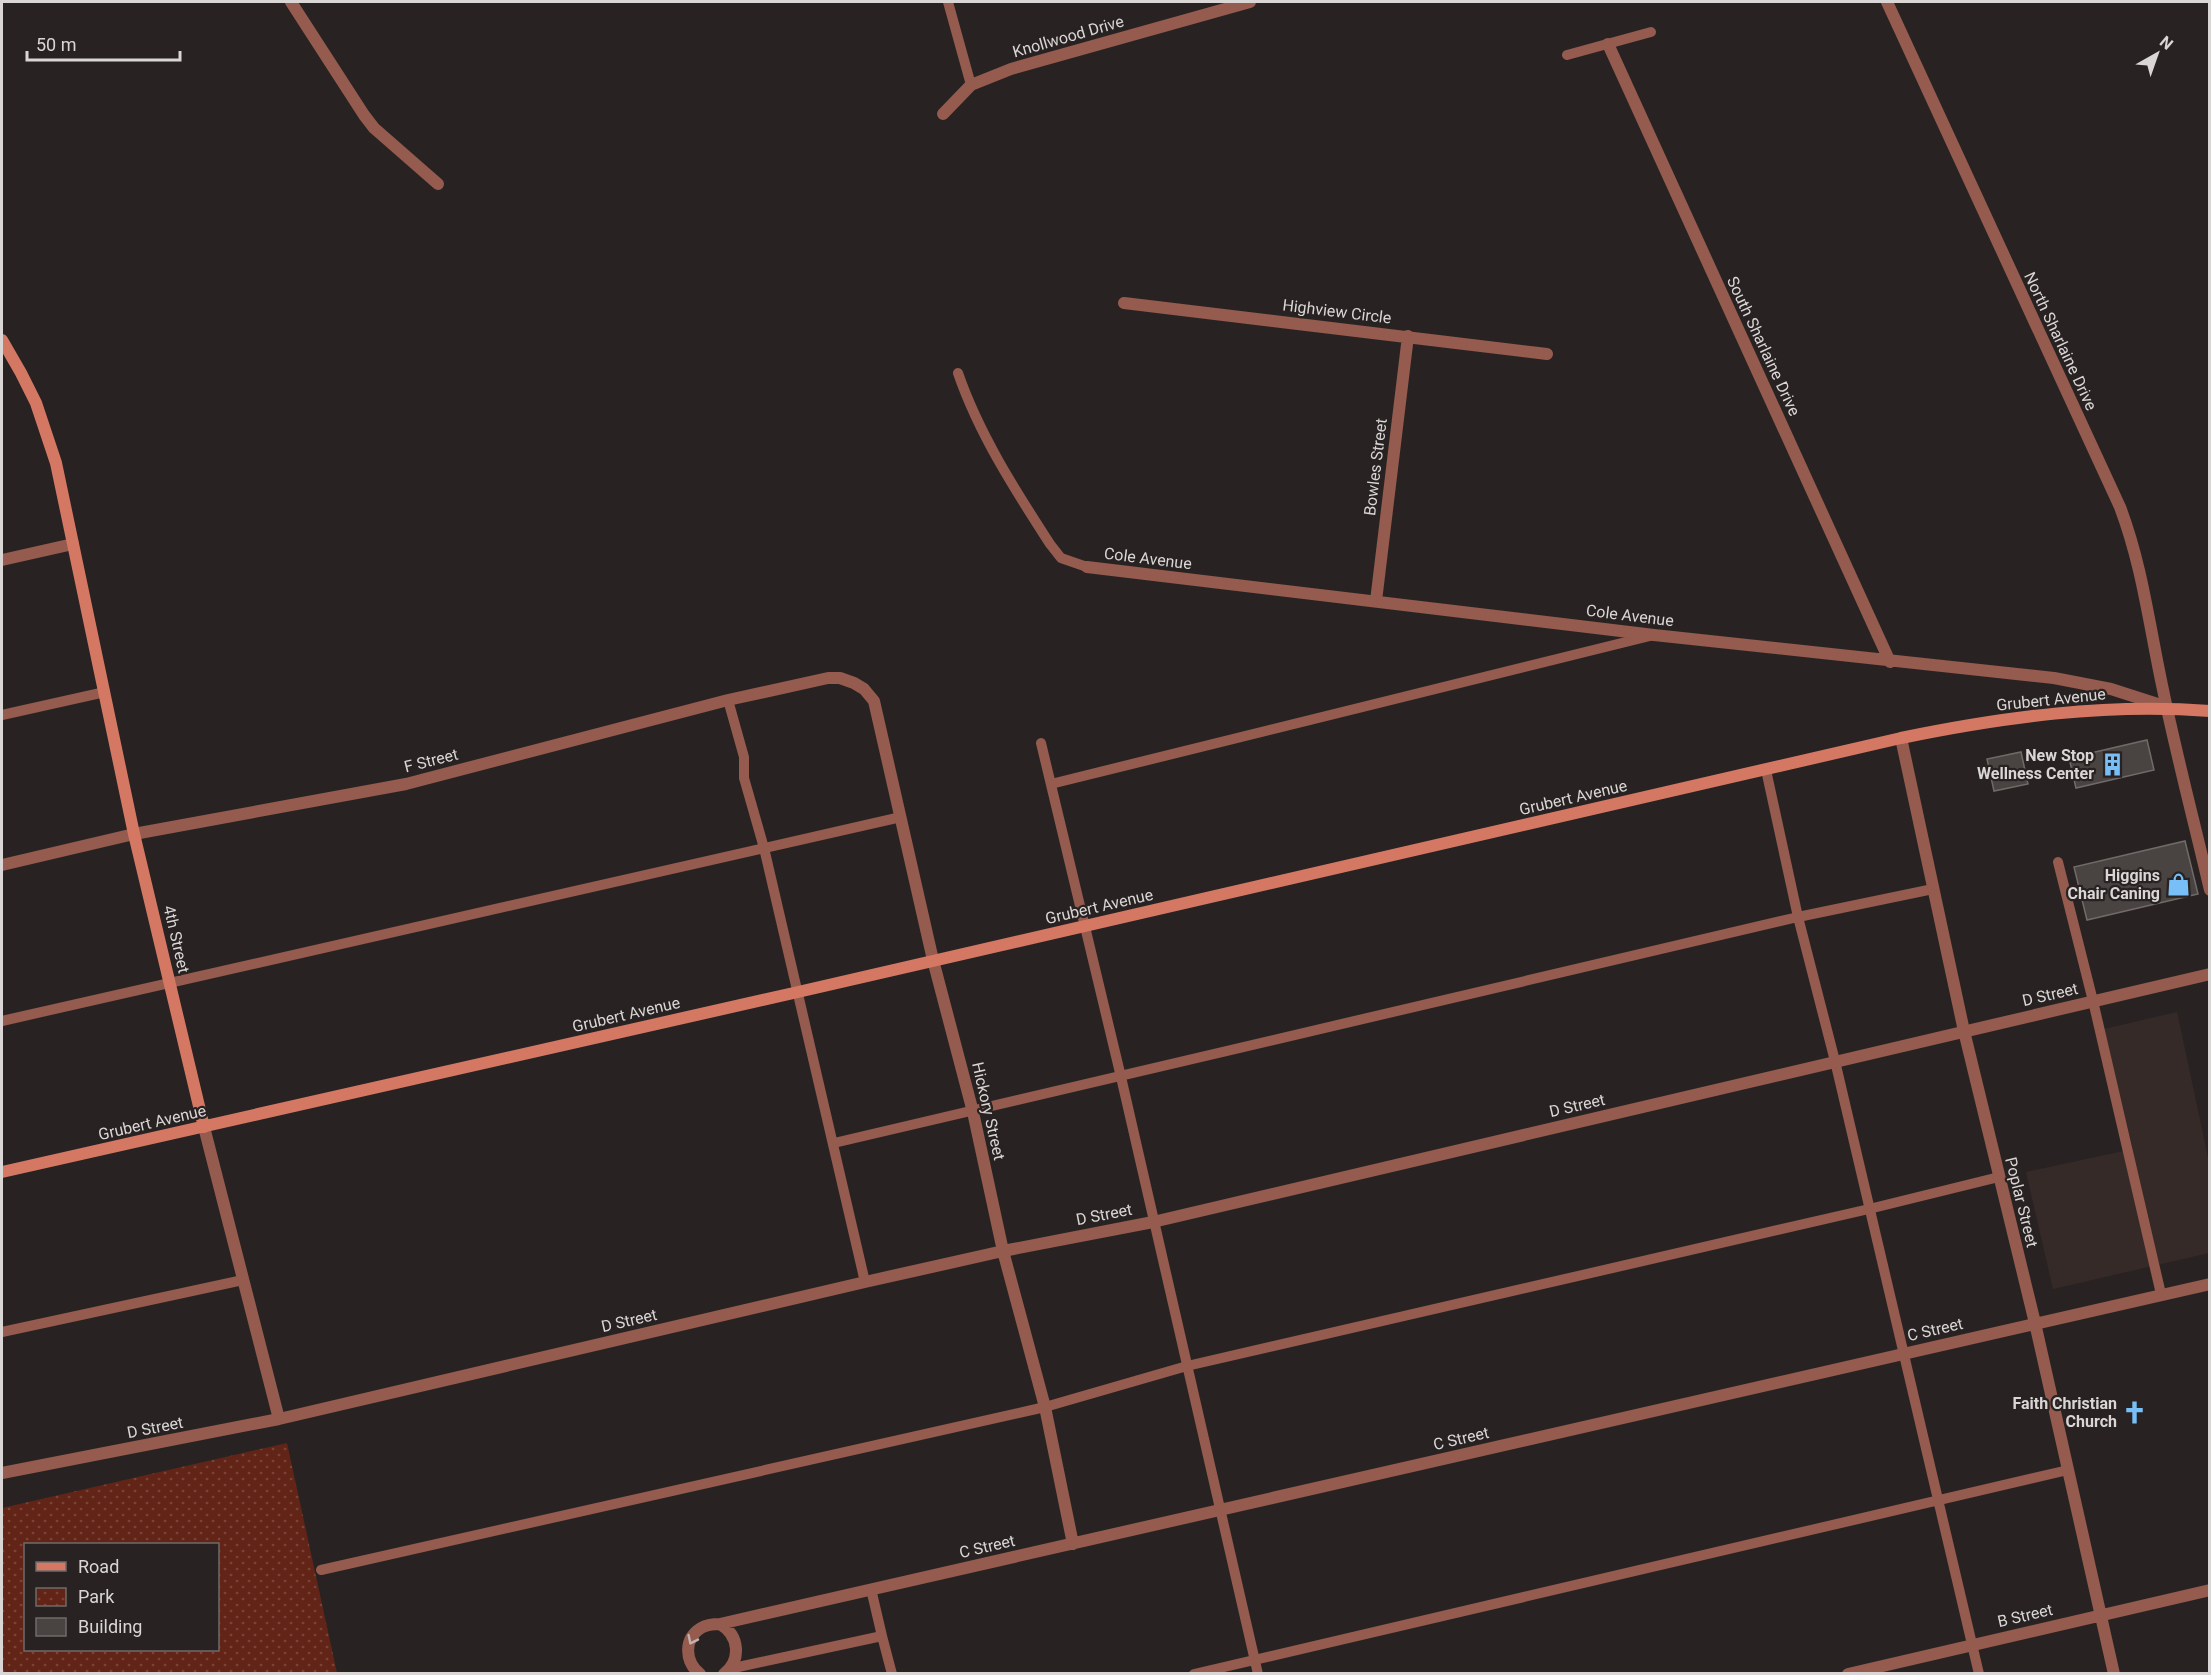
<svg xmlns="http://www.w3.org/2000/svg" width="2211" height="1675" viewBox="0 0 2211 1675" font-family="Roboto,sans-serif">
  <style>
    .built { fill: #362a28 }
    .park { fill: url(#park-dots); fill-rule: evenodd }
    .building { fill: #494442; stroke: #706a69; stroke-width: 1.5 }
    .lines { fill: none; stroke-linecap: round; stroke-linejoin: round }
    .lane { stroke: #945b4e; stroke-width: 10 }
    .street { stroke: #945b4e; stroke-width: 12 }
    .secondary { stroke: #d47864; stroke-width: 12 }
    .oneway { stroke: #c4b1ac }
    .labels { text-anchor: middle; stroke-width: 4.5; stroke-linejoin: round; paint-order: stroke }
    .street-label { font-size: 16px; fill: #d9d6d5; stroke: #282322 }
    .poi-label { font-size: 16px; font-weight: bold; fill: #d9d6d5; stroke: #282322; text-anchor: end }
  </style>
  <defs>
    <pattern id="park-dots" width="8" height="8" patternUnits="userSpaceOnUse" patternTransform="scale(1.5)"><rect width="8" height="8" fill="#622417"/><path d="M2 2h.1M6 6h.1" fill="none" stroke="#784338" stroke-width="1.8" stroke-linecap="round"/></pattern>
  </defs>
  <rect width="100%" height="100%" fill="#282322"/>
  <path class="built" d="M2177,1012L2209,1162V1253L2053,1289L2026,1172L2133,1149L2104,1029Z"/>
  <path class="park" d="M287,1443L337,1673H2V1508ZM26,1544H218V1650H26Z"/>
  <path class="building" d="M2147,740L2154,770L2076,788L2069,758Z
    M2021,752L2028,784L1994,791L1987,759Z
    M2185,841L2198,894L2087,920L2074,867Z"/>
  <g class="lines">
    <path class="lane" d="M948,2L971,85
      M1567,55L1651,32
      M958,373C979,434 1015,490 1050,544L1061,558L1087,567
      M728,700L744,757V778L764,848L865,1282
      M2,715L105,692
      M1041,743L1121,1077L1258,1674
      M1766,770L1798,917L1835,1061L1979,1674
      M1051,784L1650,636
      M2058,862L2093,1001L2161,1294
      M2,1021L901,817
      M834,1143L1798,917L1933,889
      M2,1332L243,1280
      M321,1570L1045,1407L1187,1366L1869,1209L1999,1177
      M871,1589L882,1636
      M729,1669L882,1636L892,1674
      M1194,1674L2068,1470"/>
    <path class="street" d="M291,2L364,115L374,128L438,184
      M1887,2L2120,507C2142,565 2149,624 2162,685C2176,754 2194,821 2210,890
      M1608,44L1890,662
      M943,114L971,85L1011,69L1250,2
      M1124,303L1547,354
      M2,560L73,544
      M1087,567L1654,635L2054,678L2111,689L2167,707
      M1376,601L1408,336
      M1901,738L1964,1031L2035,1323L2114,1674
      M2,865L134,834L406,784L728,700L828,678H840L854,683L864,689L874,701L933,960L973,1112L1003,1251L1045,1407L1073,1544
      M204,1127L279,1419
      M2,1473L279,1419L865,1282L1003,1251L1153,1222L2210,974
      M720,1624L2210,1284
      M700,1674C685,1662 683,1639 701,1628C706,1625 713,1624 720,1624C739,1635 742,1660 724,1674
      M1848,1674L2210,1590"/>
    <path class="secondary" d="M2,340L21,373L36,403L56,463L134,834L204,1127
      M2,1172L798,992L1901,738C2003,717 2106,703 2210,711"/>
  </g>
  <defs><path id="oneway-chevron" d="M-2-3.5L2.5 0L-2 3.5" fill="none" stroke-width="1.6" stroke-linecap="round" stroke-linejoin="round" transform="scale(1.5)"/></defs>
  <use class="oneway" href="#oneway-chevron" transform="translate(692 1640) rotate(116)"/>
  <defs>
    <symbol id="building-bare" viewBox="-9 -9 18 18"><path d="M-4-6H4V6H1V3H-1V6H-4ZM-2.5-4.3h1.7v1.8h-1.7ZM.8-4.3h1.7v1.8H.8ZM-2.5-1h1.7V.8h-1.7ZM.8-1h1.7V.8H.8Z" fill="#78bff7" stroke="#282322" stroke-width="2.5" paint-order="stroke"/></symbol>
    <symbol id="shop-bare" viewBox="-9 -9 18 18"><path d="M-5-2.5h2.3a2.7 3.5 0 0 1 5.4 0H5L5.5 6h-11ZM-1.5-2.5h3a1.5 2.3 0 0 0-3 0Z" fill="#78bff7" stroke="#282322" stroke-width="2.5" paint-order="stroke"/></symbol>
    <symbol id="church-bare" viewBox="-9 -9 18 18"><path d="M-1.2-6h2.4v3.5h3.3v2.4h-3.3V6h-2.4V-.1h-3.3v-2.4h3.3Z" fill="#78bff7" stroke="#282322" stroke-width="2.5" paint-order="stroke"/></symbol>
  </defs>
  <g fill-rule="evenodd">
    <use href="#building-bare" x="2096" y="748" width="33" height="33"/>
    <use href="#shop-bare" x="2162" y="868" width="33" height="33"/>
    <use href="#church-bare" x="2118" y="1396" width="33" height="33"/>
  </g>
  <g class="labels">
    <g class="street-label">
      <text transform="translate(1068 36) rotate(-16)" y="6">Knollwood Drive</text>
      <text transform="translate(1337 311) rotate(7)" y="6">Highview Circle</text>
      <text transform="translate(2061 341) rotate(65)" y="6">North Sharlaine Drive</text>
      <text transform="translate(1764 346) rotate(65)" y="6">South Sharlaine Drive</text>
      <text transform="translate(1375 467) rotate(-83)" y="6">Bowles Street</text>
      <text transform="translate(1148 558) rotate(7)" y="6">Cole Avenue</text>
      <text transform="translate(1630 615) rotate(7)" y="6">Cole Avenue</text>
      <text transform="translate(2051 699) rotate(-6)" y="6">Grubert Avenue</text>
      <text transform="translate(431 760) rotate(-14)" y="6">F Street</text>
      <text transform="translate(1573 797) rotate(-13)" y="6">Grubert Avenue</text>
      <text transform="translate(1099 906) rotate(-13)" y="6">Grubert Avenue</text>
      <text transform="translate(177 939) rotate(77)" y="6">4th Street</text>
      <text transform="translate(2050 994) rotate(-13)" y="6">D Street</text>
      <text transform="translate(626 1014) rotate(-13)" y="6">Grubert Avenue</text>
      <text transform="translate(1577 1105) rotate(-13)" y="6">D Street</text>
      <text transform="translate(989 1111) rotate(77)" y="6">Hickory Street</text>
      <text transform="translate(152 1122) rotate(-13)" y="6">Grubert Avenue</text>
      <text transform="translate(2022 1202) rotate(76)" y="6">Poplar Street</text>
      <text transform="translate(1104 1214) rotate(-11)" y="6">D Street</text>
      <text transform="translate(629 1320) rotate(-13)" y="6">D Street</text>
      <text transform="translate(1935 1329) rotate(-13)" y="6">C Street</text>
      <text transform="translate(155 1427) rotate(-11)" y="6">D Street</text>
      <text transform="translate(1461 1438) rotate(-13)" y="6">C Street</text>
      <text transform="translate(987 1546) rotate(-13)" y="6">C Street</text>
      <text transform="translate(2025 1615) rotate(-13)" y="6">B Street</text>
    </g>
    <g class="poi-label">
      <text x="2094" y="761">New Stop<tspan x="2094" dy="18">Wellness Center</tspan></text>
      <text x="2160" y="881">Higgins<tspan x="2160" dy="18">Chair Caning</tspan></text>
      <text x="2117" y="1409">Faith Christian<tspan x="2117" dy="18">Church</tspan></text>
    </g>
  </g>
  <rect width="2211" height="1675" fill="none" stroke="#d9d6d5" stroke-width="6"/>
  <rect x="24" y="1543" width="195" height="108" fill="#282322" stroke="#6f6b6a" stroke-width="1.5"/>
  <rect x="36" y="1562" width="30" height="9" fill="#d47864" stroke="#6f6b6a" stroke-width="1.5"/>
  <text x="78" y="1573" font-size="18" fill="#d9d6d5">Road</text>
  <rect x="36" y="1588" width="30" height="18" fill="url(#park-dots)" stroke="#6f6b6a" stroke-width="1.5"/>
  <text x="78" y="1603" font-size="18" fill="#d9d6d5">Park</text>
  <rect x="36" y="1618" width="30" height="18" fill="#494442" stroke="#6f6b6a" stroke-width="1.5"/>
  <text x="78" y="1633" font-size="18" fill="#d9d6d5">Building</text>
  <g transform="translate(2157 54) rotate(40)" stroke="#282322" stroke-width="4.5" paint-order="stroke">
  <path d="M0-4.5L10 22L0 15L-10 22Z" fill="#d9d6d5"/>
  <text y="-9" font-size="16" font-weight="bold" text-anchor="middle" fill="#d9d6d5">N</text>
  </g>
  <path d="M27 51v9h153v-9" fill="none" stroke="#d9d6d5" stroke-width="3"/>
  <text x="36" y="51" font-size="18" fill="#d9d6d5" stroke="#282322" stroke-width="4.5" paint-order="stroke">50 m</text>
</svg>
